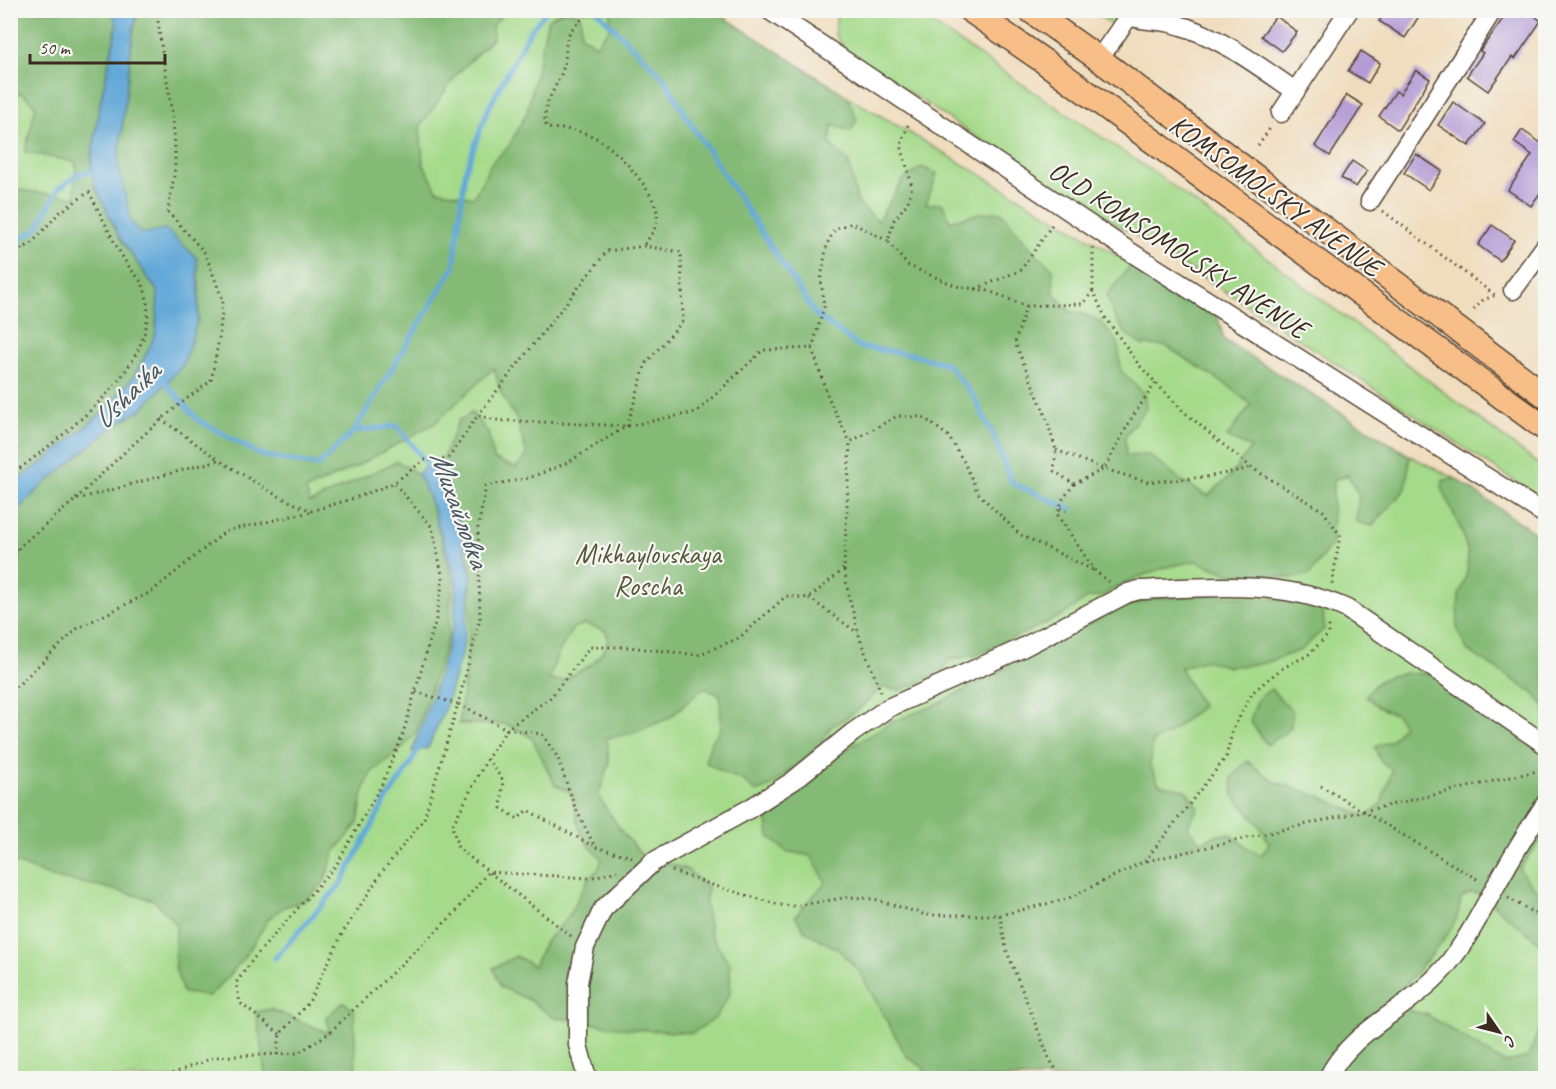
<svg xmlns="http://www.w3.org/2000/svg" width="1556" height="1089" viewBox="0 0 1556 1089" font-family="Caveat,sans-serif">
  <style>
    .green { fill: #a5da8a; stroke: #708254; stroke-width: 1.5 }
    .forest { fill: #84ba76; stroke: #60724a; stroke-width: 1.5; fill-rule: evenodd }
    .water { fill: #62a8d8; stroke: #4e697b; stroke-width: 1.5 }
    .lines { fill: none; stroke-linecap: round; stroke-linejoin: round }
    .stream { stroke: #62a8d8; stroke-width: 5 }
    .building { fill: #b49bd5 }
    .minor-casing { stroke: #564536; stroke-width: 21 }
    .major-casing { stroke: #564536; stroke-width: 27 }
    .path { stroke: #564536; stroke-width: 3; stroke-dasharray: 1.5 4.5; stroke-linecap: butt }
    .minor { stroke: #fff; stroke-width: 18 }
    .major { stroke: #f7be88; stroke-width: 24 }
    .labels { text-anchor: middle; stroke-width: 4.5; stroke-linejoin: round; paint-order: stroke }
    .street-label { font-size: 28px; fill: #3b2a1e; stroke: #f6f6f2 }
    .park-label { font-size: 28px; fill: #565639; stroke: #f6f6f2 }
    .water-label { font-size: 30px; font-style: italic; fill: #49565f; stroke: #f6f6f2 }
  </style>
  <rect width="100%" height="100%" fill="#f6f6f2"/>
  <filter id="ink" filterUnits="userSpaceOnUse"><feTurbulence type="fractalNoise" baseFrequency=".0167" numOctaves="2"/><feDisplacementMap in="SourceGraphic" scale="12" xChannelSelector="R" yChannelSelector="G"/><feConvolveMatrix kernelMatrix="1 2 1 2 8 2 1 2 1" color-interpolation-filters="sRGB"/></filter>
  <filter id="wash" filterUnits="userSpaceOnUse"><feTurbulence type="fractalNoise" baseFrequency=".008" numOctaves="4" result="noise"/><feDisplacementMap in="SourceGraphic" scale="24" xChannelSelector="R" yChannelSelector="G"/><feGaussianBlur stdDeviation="1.35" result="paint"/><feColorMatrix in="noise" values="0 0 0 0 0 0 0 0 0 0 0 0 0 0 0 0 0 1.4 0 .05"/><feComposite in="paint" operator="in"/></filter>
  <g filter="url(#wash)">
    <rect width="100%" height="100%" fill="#f0ddbe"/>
    <path class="green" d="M138,11H714L847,96L1132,264L1216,311L1224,340L1410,456L1456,479L1545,540V1078H11V516L41,487Z
      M837,11H913L1158,175L1545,469V501L1233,296L978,138L847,51L835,35Z
      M1092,11H1109L1119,18L1113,26Z
      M22,93L36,106L76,162L75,197L11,189V95Z"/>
    <path class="forest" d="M11,11H113L117,25L100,104L91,162L94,184L120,238L158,292L156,332L147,353L134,376L105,410L48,459L11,484L10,273L18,263L11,260V189L75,197L76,162L25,152L36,106L22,93L11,95Z
      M138,11H506L492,26L493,38L457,74L420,127L423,163L437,190L474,197L492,162L509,146L527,112L548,19C562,11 567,8 581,17V35L596,45L609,29L611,11H714L847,96L857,120L851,131L832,125L830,144L849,163L857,202L878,221L903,180L922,167L937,174L926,204L942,203L950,221L980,213L1001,212L1035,253L1053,269L1054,294L1069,311L1081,313L1101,322L1118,343L1121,371L1144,393L1146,408L1125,436L1126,456L1149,455L1183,482L1208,496L1231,475L1251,448L1227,437L1251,405L1230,387L1166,346L1142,345L1127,335L1115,318L1107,295L1132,264L1216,311L1224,340L1410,456L1406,489L1372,526L1356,522L1359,496L1348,475L1333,480L1332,543L1310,574L1294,578L1227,573L1195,561L1163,568L1128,581L1101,596L1088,598L1061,616L977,655L948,660L941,674L900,690L882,687L857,711L831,727L819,746L771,786L756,792L741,779L728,775L705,762L711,742L721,729L720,695L704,688L669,718L634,733L607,738L609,764L598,796L621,831L642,855L688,870L708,888L705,904L711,936L730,964V994L715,1018L693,1033L630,1029L553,1017L529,1000L501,987L493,968L516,956L534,966L545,942L568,917L589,878L598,870L602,859C577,836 578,825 572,793L555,785L532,738L517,729L504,724H459L469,641L471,574L458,521L439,468L459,420L472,413L488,432L494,459L516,468L527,455L517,420L501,393L494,368L435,423L359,465L306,490L310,503L397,461L418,474L431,503L453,580L448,637L416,733L402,748L371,773L363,793L358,823L334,853L324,882L306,900L284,907L269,918L250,949L229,976L210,996L183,993L175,967L176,924L154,900L99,886L54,878L11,861V516L41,487L115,425L141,410L183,365L198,319L199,290L197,258L141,234L131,221L118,165L133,31ZM585,624L606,631L608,639L605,649L592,664L563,681L549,680L557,656L573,628Z
      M1456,479L1545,540V707L1532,692L1467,650L1457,627L1459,596L1467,572L1468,553L1462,532L1442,488L1443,480Z
      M1209,595L1305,601L1323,608L1324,629L1301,650L1265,663L1228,667L1206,660L1180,668L1202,706L1168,734L1153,741L1150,765L1159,784L1186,790L1198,808L1187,827L1201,842L1217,835L1230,834L1248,848L1262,855L1269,843L1259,825L1233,795L1232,777L1247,761L1275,782L1321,797L1366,817L1381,804L1392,771L1380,760L1375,747L1391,741L1403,726L1397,715L1378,707L1366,696C1379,671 1410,671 1435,675L1545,752V834L1519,869L1529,883L1545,895V947L1480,894L1471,893L1461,898C1460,904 1459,911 1457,917C1446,944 1417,968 1400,992L1410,1011L1426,1014L1504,1063L1528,1057L1545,1015V1078H927L923,1067L907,1057L859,971L839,950L805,931L795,916L826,882L811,856L786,851L769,836L766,814L840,753L892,722L938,704L1122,606L1156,598Z
      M1271,689L1292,711L1291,728L1267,745L1250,721L1258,699Z
      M344,1002L354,1011L356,1078H269L265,1073L256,1012L270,1009L329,1033L327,1016Z"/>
    <path class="water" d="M113,11H138L133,31L118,165L131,221L141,234L165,229L197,258L199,290L198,319L183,365L141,410L115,425L41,487L11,516V484L48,459L105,410L134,376L147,353L156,332L158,292L120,238L94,184L91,162L100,104L117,26Z
      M426,465L439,468L458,521L471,574L463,649L445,708L428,748L412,752L438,678L454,623L456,580L431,503L418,474Z"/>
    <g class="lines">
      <path class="stream" d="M596,10L664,78L691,124L815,314L860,347L909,354L947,364L973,395L995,439L1012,483L1071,509
        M10,244L36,230L59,188L80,173L98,172
        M163,380L198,420L261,455L318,466L354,431L397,426L424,460L428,470
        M354,431L454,267L465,172L488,109L530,31L547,10
        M275,958L341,884L383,805L410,765L420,745"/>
    </g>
    <g id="blocks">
      <path class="building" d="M1386,10H1423L1405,38L1379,21Z
        M1509,10H1527L1541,21L1515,59L1512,57L1488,91L1467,76L1483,53L1480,51Z
        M1276,16L1297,32L1282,51L1261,36Z
        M1361,51L1380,63L1368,83L1348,71Z
        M1416,70L1430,79L1398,130L1379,116L1396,91L1400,94Z
        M1347,95L1363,105L1330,156L1315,146Z
        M1453,102L1485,124L1469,146L1438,125Z
        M1522,130L1541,143L1545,136V186L1531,206L1508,190L1532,155L1514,142Z
        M1416,154L1442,171L1429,190L1404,173Z
        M1352,161L1367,171L1356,187L1341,178Z
        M1492,225L1514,240L1500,261L1478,245Z"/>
    </g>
  </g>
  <g filter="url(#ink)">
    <use href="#blocks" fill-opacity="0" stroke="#564536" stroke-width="1.5"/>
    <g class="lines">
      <defs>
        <path id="minor" d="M769,10L1129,251L1546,515
          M1129,16C1144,22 1159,19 1175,24C1220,36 1257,65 1295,91
          M1099,59L1129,16L1122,10
          M1281,113L1349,10
          M1370,201L1493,10
          M1513,290L1546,245
          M587,1078L578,1045V983L585,947L603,909L653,862L749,809L793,781L852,733L888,708L1020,649L1128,593L1139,590C1207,587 1283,579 1347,609L1546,745
          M1328,1078C1350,1032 1401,1013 1436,977C1461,952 1477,920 1494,889C1510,860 1527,831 1546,803"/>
        <path id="major" d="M970,10L1045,62L1546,429
          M1030,10L1099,59L1546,396"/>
      </defs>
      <use href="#minor" class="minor-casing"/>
      <use href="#major" class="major-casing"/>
      <path class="path" d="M589,10C584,19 575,24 570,32C564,42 567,54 564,65C560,85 538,106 547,128C563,129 577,129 592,136C613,144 653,189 657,212C659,225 651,235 644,245
        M908,125L901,145L912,186L908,202L894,220L888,241L907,265L956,286L989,291L1026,306L1083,304L1093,291
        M1258,145L1271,127
        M1383,211L1496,296
        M1093,248V291L1105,317L1139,365L1182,410L1215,438L1252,468L1323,511L1340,535L1332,585
        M10,255L31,244L59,213L89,192C102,216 113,242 127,264C133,273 143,281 145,291C165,362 70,429 22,467L10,475
        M976,289L1021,270L1054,222
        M1026,306L1015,343L1045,414L1056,450L1054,471L1074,484L1063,499L1057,514L1095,571L1109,582
        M1474,310L1483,300L1494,296
        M812,348L824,307L821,278L827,244L835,229L852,223L888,241
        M161,419L219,460
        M1056,450L1104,469L1148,482L1206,477L1252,468
        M1074,484L1104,469L1131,419L1156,382
        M76,499C119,457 161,416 211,381L219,339L223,301L205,253L168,212C170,195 175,178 175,162C176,111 161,61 157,10
        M1060,508L1066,511
        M10,553L19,548
        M10,565L19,547L75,500L219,460L276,495L311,511L355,498L394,483L424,460L448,459L478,415L494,420L627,426L697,412L763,350L812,348L828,397L850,442
        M809,598L858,633
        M10,689L17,686L78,628L151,592L226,531L310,512
        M416,692L458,704L480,619L478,528L486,486L529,478L567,463L627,426L646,363L683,321L681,252L644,246L607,251L478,415
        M881,692L861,642L849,597L844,569L850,442L897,416L923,417L948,436L963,460L978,493L1019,534L1095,571
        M487,759L503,780L501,808L518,819L527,810L593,846
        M1321,786L1480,881
        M1147,861L1546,769
        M672,871L709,884L779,905L794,906L850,897L874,899L926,915H1000L1067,899L1145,861L1226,757L1233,729L1253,692L1281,669L1308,655L1329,634V622
        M1508,898L1546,920
        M1000,915L1006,949L1049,1058L1061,1078
        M571,936L458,848L452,826L487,759L507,729L551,697L590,647H629L698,655L739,638L786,596L809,598L844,569
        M280,1034L240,1003L236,983L254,958L337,864L382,784L402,737L436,619L443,579L432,527L394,483
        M277,1055L280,1034L309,1002L342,934L382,872L424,819L458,704L507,729L542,734L558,758L574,805L595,847L632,857
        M18,1078H26
        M161,1078L215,1057L298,1053L329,1033L455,913L488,872L589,878L617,871"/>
      <use href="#minor" class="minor"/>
      <use href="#major" class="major"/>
    </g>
  </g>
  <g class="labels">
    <g class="street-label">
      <text transform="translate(1276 195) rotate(36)" y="10">KOMSOMOLSKY AVENUE</text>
      <text transform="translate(1179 249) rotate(33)" y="10">OLD KOMSOMOLSKY AVENUE</text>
    </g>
    <g class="park-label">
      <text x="648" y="563">Mikhaylovskaya<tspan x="648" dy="32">Roscha</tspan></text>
    </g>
    <g class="water-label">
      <text transform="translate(126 395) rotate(-44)" y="10">Ushaika</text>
      <text transform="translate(460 509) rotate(70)" y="10">Михайловка</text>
    </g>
  </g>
  <rect width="1556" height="1089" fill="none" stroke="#f6f6f2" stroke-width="36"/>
  <g transform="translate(1499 1032) rotate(125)" stroke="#f6f6f2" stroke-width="4.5" paint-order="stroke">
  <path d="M0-4.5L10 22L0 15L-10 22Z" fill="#3b2a1e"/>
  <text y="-9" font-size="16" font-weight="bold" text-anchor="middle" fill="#3b2a1e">С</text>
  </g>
  <path d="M30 54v9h135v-9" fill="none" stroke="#3b2a1e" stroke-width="3"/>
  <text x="39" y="54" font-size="18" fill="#3b2a1e" stroke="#f6f6f2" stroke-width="4.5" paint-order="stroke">50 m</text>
</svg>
